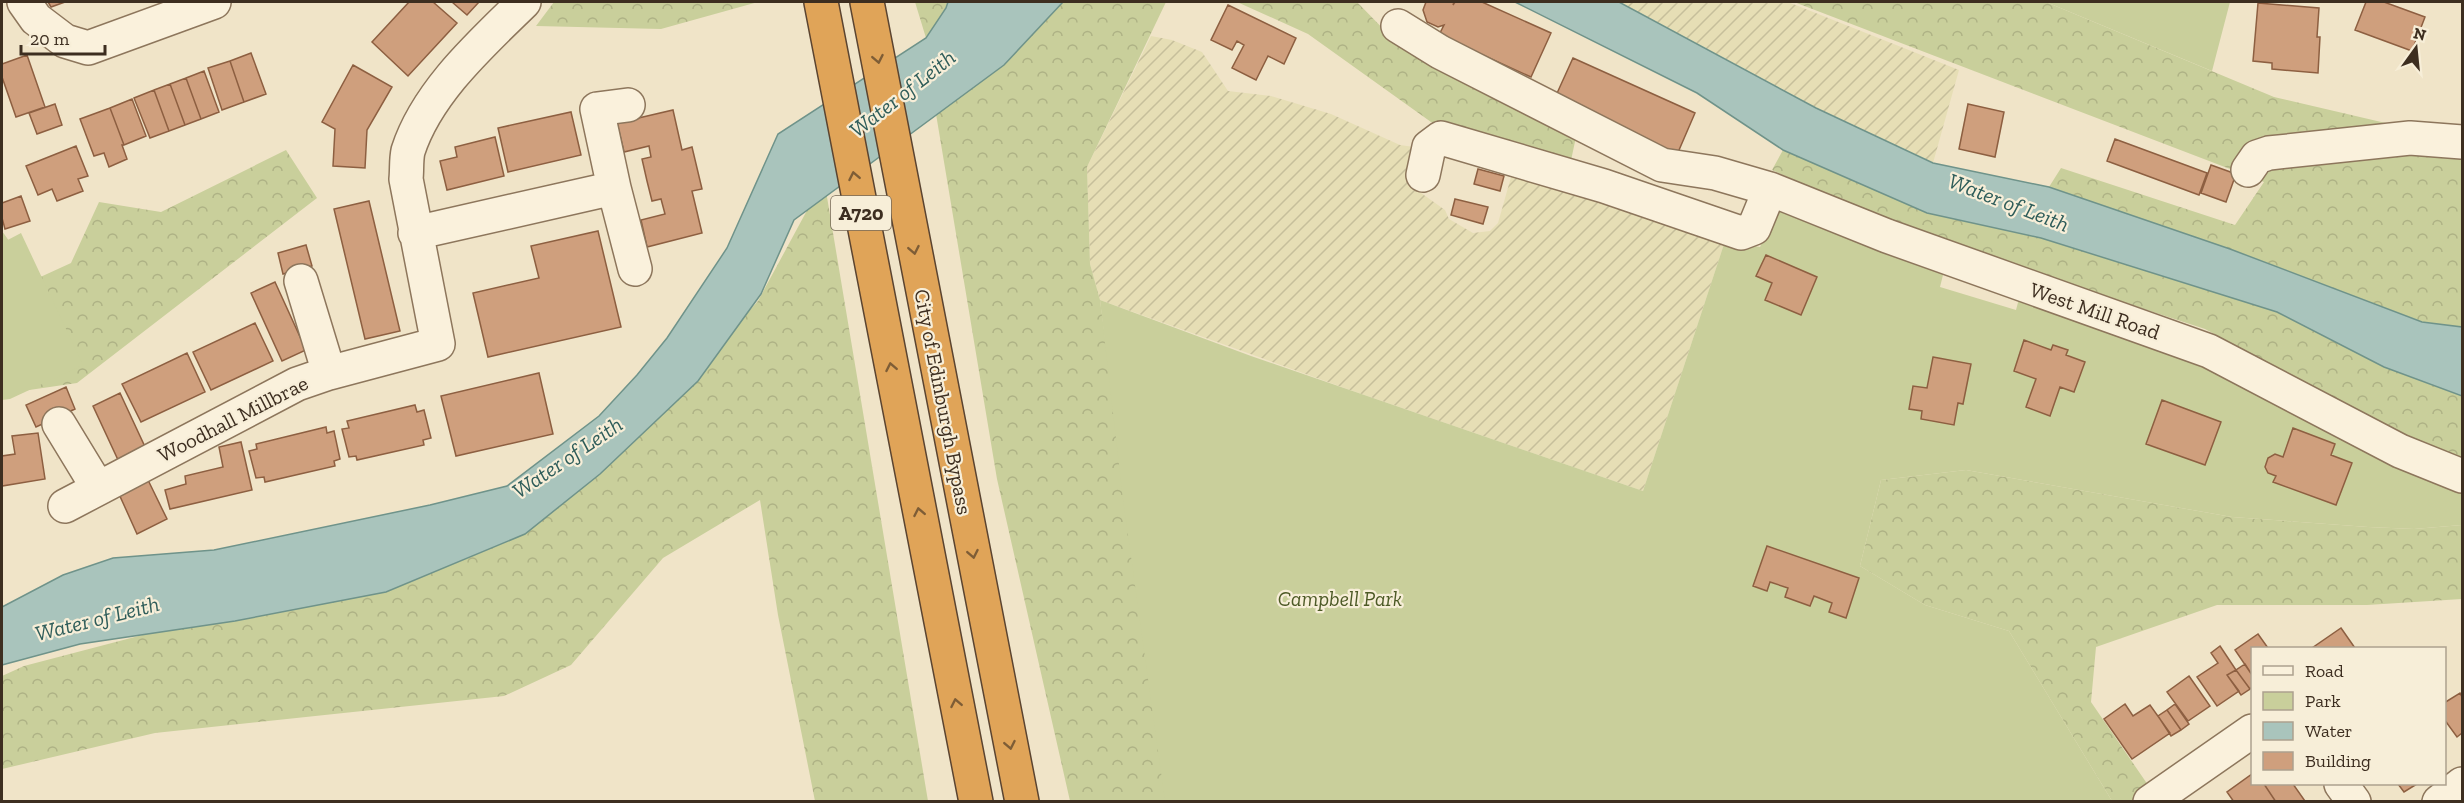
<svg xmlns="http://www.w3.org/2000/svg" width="2464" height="803" viewBox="0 0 2464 803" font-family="'Zilla Slab',serif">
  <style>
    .farmland { fill: url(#farmland-furrows) }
    .forest { fill: url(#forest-crowns) }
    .green { fill: #c9cf9b }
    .water { fill: #a9c4bc; stroke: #6f938a; stroke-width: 1.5 }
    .building { fill: #cf9f7d; stroke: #8d5f41; stroke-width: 1.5 }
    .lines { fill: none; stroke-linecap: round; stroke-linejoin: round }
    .minor-casing { stroke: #8d765c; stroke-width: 36 }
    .highway-casing { stroke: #5b4430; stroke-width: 36 }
    .minor { stroke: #faf1dc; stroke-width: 33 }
    .highway { stroke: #e0a458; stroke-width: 33 }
    .oneway { stroke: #7e5d36 }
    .labels { text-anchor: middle; stroke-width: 4.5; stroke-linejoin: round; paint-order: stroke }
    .shield { fill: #f7eed8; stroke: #756857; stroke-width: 1.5 }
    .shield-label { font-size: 20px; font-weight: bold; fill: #3d2e20 }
    .street-label { font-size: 21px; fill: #3d2e20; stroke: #f7eed8 }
    .park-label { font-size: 21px; font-style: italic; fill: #4d5a26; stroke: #f7eed8 }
    .water-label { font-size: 22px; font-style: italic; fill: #2f5d5a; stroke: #f7eed8 }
  </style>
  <defs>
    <pattern id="farmland-furrows" width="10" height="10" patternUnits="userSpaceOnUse" patternTransform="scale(1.5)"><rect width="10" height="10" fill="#e6deb5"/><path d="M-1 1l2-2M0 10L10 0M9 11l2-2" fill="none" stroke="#c6bf9b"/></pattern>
    <pattern id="forest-crowns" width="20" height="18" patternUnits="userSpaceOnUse" patternTransform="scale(1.5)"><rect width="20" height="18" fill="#c9cf9b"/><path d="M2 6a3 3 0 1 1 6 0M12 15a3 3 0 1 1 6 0" fill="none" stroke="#aeb285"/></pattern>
  </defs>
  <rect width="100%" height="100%" fill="#f0e4c8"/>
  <path class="farmland" d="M1619,2H1788L1959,70L1933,163L1816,108Z
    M1151,36L1172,40L1202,52L1228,91L1271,96L1331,114L1400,145L1414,147L1407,183L1445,210L1449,219L1473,233L1490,231L1498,223L1513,170L1725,241L1643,491L1353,391L1100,300L1090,264L1087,167Z"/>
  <path class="forest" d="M554,2H758L661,29L536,26Z
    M915,2H948L946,8L926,38Z
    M1063,2H1166L1087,167L1090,264L1100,300L1167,801H1070L997,479L936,114L1004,65Z
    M1237,2H1357L1394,40L1576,137L1570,165L1431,122L1308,34Z
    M1794,2H2046L2274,97L2407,128L2462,133V327L2422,322L2230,249L2049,187L2061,168L2235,225L2264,182Z
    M286,150L317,198L77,383L2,394V231L36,279L71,263L99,202L161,212Z
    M1783,150L1927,213L2041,238L2277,312L2384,367L2462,396V461L2403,436L2205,329L1918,235L1772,170Z
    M824,179L928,801H815L778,615L760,500L663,558L571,665L504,696L155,733L2,769V676L24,666L291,596L642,430L758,301Z
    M1966,470L2232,517L2368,527L2414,529L2462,525V599L2367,605H2217L2096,647L2091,702L2159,801H2112L2009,631L1925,605L1860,566L1881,480Z"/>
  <path class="green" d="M2046,2H2230L2212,71Z
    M1777,209L1944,271L1940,287L2016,310L2020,295L2234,374L2272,403L2309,423L2399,467L2462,493V525L2414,529L2368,527L2232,517L1966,470L1881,480L1860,566L1925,605L2009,631L2112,801H1165L1123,499L1100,300L1251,356L1643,491L1725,241L1760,247Z
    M21,233L83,365L10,399L2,400V243Z"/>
  <path class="water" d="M948,2H1063L1004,65L794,220L761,294L698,381L600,474L525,534L386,592L235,621L80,644L2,665V607L63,575L113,558L214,550L430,505L507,486L599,416L637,375L667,338L727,248L778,134L926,38L946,8Z
    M1515,2H1619L1816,108L1933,163L2049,187L2230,249L2422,322L2462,327V396L2384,367L2277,312L2041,238L1927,213L1783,150L1697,93Z"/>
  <path class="building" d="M48,2H65L51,7Z
    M409,2H433L457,23L408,76L372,42Z
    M452,2H479L467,15Z
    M1426,2H1454L1453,5L1455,2H1482L1551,33L1531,77L1439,35L1444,25L1438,27L1427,22L1423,10Z
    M2366,2H2384L2425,17L2412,51L2355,30Z
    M2258,3L2319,8L2317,37H2320L2318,73L2272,69V63L2253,61Z
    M1228,5L1296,38L1284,64L1268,56L1256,80L1232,68L1244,45L1237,41L1232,50L1211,40Z
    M251,53L266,94L244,102L230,61Z
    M27,55L45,107L16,117L2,77V64Z
    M1573,58L1695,113L1676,157L1553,102Z
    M230,61L244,102L222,110L208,68Z
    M353,65L392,87L367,130L365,168L333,166L335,129L322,122Z
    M204,71L219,112L201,119L186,78Z
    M186,78L201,119L185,125L170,84Z
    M170,84L185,125L169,131L154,90Z
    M154,90L169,131L150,138L134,98Z
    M132,99L146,136L124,145L110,108Z
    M55,104L62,125L37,134L29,113Z
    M1968,104L2004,112L1995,157L1959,149Z
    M110,108L124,145H122L127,159L109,167L104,153L94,156L80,119Z
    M673,110L682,150L692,147L702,189L692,191L702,233L647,247L641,220L665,214L661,199L652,201L647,181L642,159L651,157L649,146L624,152L617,123Z
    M571,112L581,155L508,172L498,128Z
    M495,137L504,176L447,190L440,161L457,157L455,147Z
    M2115,139L2207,173L2199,195L2107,161Z
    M76,146L88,176L78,179L83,191L57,201L52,189L38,195L26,166Z
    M2211,165L2236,174L2226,202L2201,193Z
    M1478,169L1504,176L1500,191L1474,184Z
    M21,196L30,221L5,229L2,218V203Z
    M1455,199L1488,207L1483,224L1451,215Z
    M369,201L400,331L365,339L334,209Z
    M598,231L621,327L488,357L473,293L539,278L531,246Z
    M306,245L312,266L283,274L278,253Z
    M1766,255L1817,277L1801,315L1765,300L1772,283L1756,276Z
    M275,282L306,350L282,361L251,293Z
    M255,323L273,361L211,390L193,352Z
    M2024,340L2051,350L2053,345L2068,350L2066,355L2085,362L2074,392L2060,387L2050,416L2026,407L2036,379L2014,371Z
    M187,353L205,392L141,422L122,384Z
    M1933,357L1971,364L1963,404L1958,403L1954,425L1921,419L1922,411L1909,409L1913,386L1927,388Z
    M539,373L553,434L456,456L441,396Z
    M66,387L75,409L36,427L26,405Z
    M120,393L146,449L119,462L93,406Z
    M2162,400L2221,422L2205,465L2146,444Z
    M415,405L417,412L424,410L431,438L423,440L424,445L357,460L356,456L349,457L342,429L349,428L347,421Z
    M326,427L327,433L334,431L340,459L334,461L335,466L265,482L264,477L256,478L249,451L257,449L256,444Z
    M2293,428L2335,444L2331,455L2352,463L2336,505L2273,482L2276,476L2268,473L2265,467L2268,458L2275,454L2283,457Z
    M38,433L45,479L2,486V456L15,454L12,436Z
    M241,442L252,490L170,509L165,490L186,484L185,476L223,467L219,447Z
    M148,480L167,519L137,534L119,494Z
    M1767,546L1859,578L1846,618L1829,612L1832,603L1814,596L1810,606L1785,597L1788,588L1770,582L1767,591L1753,586Z
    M2341,628L2355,648H2312Z
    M2258,634L2268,648H2252V675L2235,650Z
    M2220,646L2236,670L2227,675L2239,691L2217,706L2197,677L2218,663L2211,653Z
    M2245,664L2252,675V687L2250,689L2236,670Z
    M2236,670L2250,689L2241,695L2227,675Z
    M2189,676L2210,706L2188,721L2167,692Z
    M2460,693L2462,697V733L2457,737L2444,719V703Z
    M2125,704L2133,716L2150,705L2170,733L2132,759L2104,719Z
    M2175,704L2189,724L2181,730L2167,710Z
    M2167,710L2181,730L2171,736L2158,716Z
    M2252,774V784H2264L2276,802H2234L2227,792Z
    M2264,784H2293L2305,801L2276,802Z
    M2398,784H2417L2404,792Z"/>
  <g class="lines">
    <defs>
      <path id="minor" d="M24,2L36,19L65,41L88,48L214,2
        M1398,26L1440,52L1662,165L1715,173L1770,189L1887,236L2209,351L2400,451L2462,476
        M2248,170L2257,157L2269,153L2410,138L2462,142
        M1423,175L1429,147L1441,138L1604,186L1741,233L1754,228L1770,189
        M614,188L635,269
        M415,233L614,188L597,109L628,105
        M301,281L329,373
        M59,424L98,488
        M65,506L297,384L329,373L438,344L406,179C407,170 406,160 408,151C427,92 481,44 524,2
        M2341,784L2354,802
        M2150,802L2252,731
        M2439,802L2462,784"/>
      <path id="highway" d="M821,2L976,802
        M867,2L1022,802"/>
    </defs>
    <use href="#minor" class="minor-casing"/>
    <use href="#highway" class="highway-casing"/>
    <use href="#minor" class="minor"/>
    <use href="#highway" class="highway"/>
  </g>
  <defs><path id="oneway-chevron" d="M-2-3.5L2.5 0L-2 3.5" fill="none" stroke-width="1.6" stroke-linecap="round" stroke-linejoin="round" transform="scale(1.5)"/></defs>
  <g class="oneway">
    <use href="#oneway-chevron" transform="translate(878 59) rotate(79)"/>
    <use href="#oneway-chevron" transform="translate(854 176) rotate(-101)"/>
    <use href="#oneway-chevron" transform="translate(914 250) rotate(79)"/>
    <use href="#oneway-chevron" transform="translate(891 367) rotate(-101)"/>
    <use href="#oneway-chevron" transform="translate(919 512) rotate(-101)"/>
    <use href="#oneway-chevron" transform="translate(973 554) rotate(79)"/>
    <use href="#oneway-chevron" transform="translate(956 703) rotate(-101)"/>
    <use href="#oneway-chevron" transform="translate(1010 745) rotate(79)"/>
  </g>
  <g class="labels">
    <rect class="shield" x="831" y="196" width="60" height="34" rx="4.5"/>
    <g class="shield-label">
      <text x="861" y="220">A720</text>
    </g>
    <g class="street-label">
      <text transform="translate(2095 311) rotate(19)" y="7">West Mill Road</text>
      <text transform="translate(943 402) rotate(79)" y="7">City of Edinburgh Bypass</text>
      <text transform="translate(233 419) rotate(-27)" y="7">Woodhall Millbrae</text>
    </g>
    <g class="park-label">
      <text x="1340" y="606">Campbell Park</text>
    </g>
    <g class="water-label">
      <text transform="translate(902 93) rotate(-38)" y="8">Water of Leith</text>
      <text transform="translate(2009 202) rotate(21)" y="8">Water of Leith</text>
      <text transform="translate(567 457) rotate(-34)" y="8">Water of Leith</text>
      <text transform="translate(97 618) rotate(-14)" y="8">Water of Leith</text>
    </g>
  </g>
  <rect width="2464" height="803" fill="none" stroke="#3d2e20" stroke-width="6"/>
  <rect x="2251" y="647" width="195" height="138" fill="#f7eed8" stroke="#ada18e" stroke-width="1.5"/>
  <rect x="2263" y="666" width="30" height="9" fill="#faf1dc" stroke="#ada18e" stroke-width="1.5"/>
  <text x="2305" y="677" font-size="18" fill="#3d2e20">Road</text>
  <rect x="2263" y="692" width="30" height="18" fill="#c9cf9b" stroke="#ada18e" stroke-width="1.5"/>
  <text x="2305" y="707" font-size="18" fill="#3d2e20">Park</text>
  <rect x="2263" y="722" width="30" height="18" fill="#a9c4bc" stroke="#ada18e" stroke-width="1.5"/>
  <text x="2305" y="737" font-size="18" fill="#3d2e20">Water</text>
  <rect x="2263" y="752" width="30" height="18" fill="#cf9f7d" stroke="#ada18e" stroke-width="1.5"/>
  <text x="2305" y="767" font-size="18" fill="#3d2e20">Building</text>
  <g transform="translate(2416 48) rotate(15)" stroke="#f7eed8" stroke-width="4.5" paint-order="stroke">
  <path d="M0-4.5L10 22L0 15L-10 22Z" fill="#3d2e20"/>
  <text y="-9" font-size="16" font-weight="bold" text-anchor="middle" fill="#3d2e20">N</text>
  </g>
  <path d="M21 45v9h84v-9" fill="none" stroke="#3d2e20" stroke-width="3"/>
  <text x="30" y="45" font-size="18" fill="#3d2e20" stroke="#f7eed8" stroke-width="4.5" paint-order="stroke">20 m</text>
</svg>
